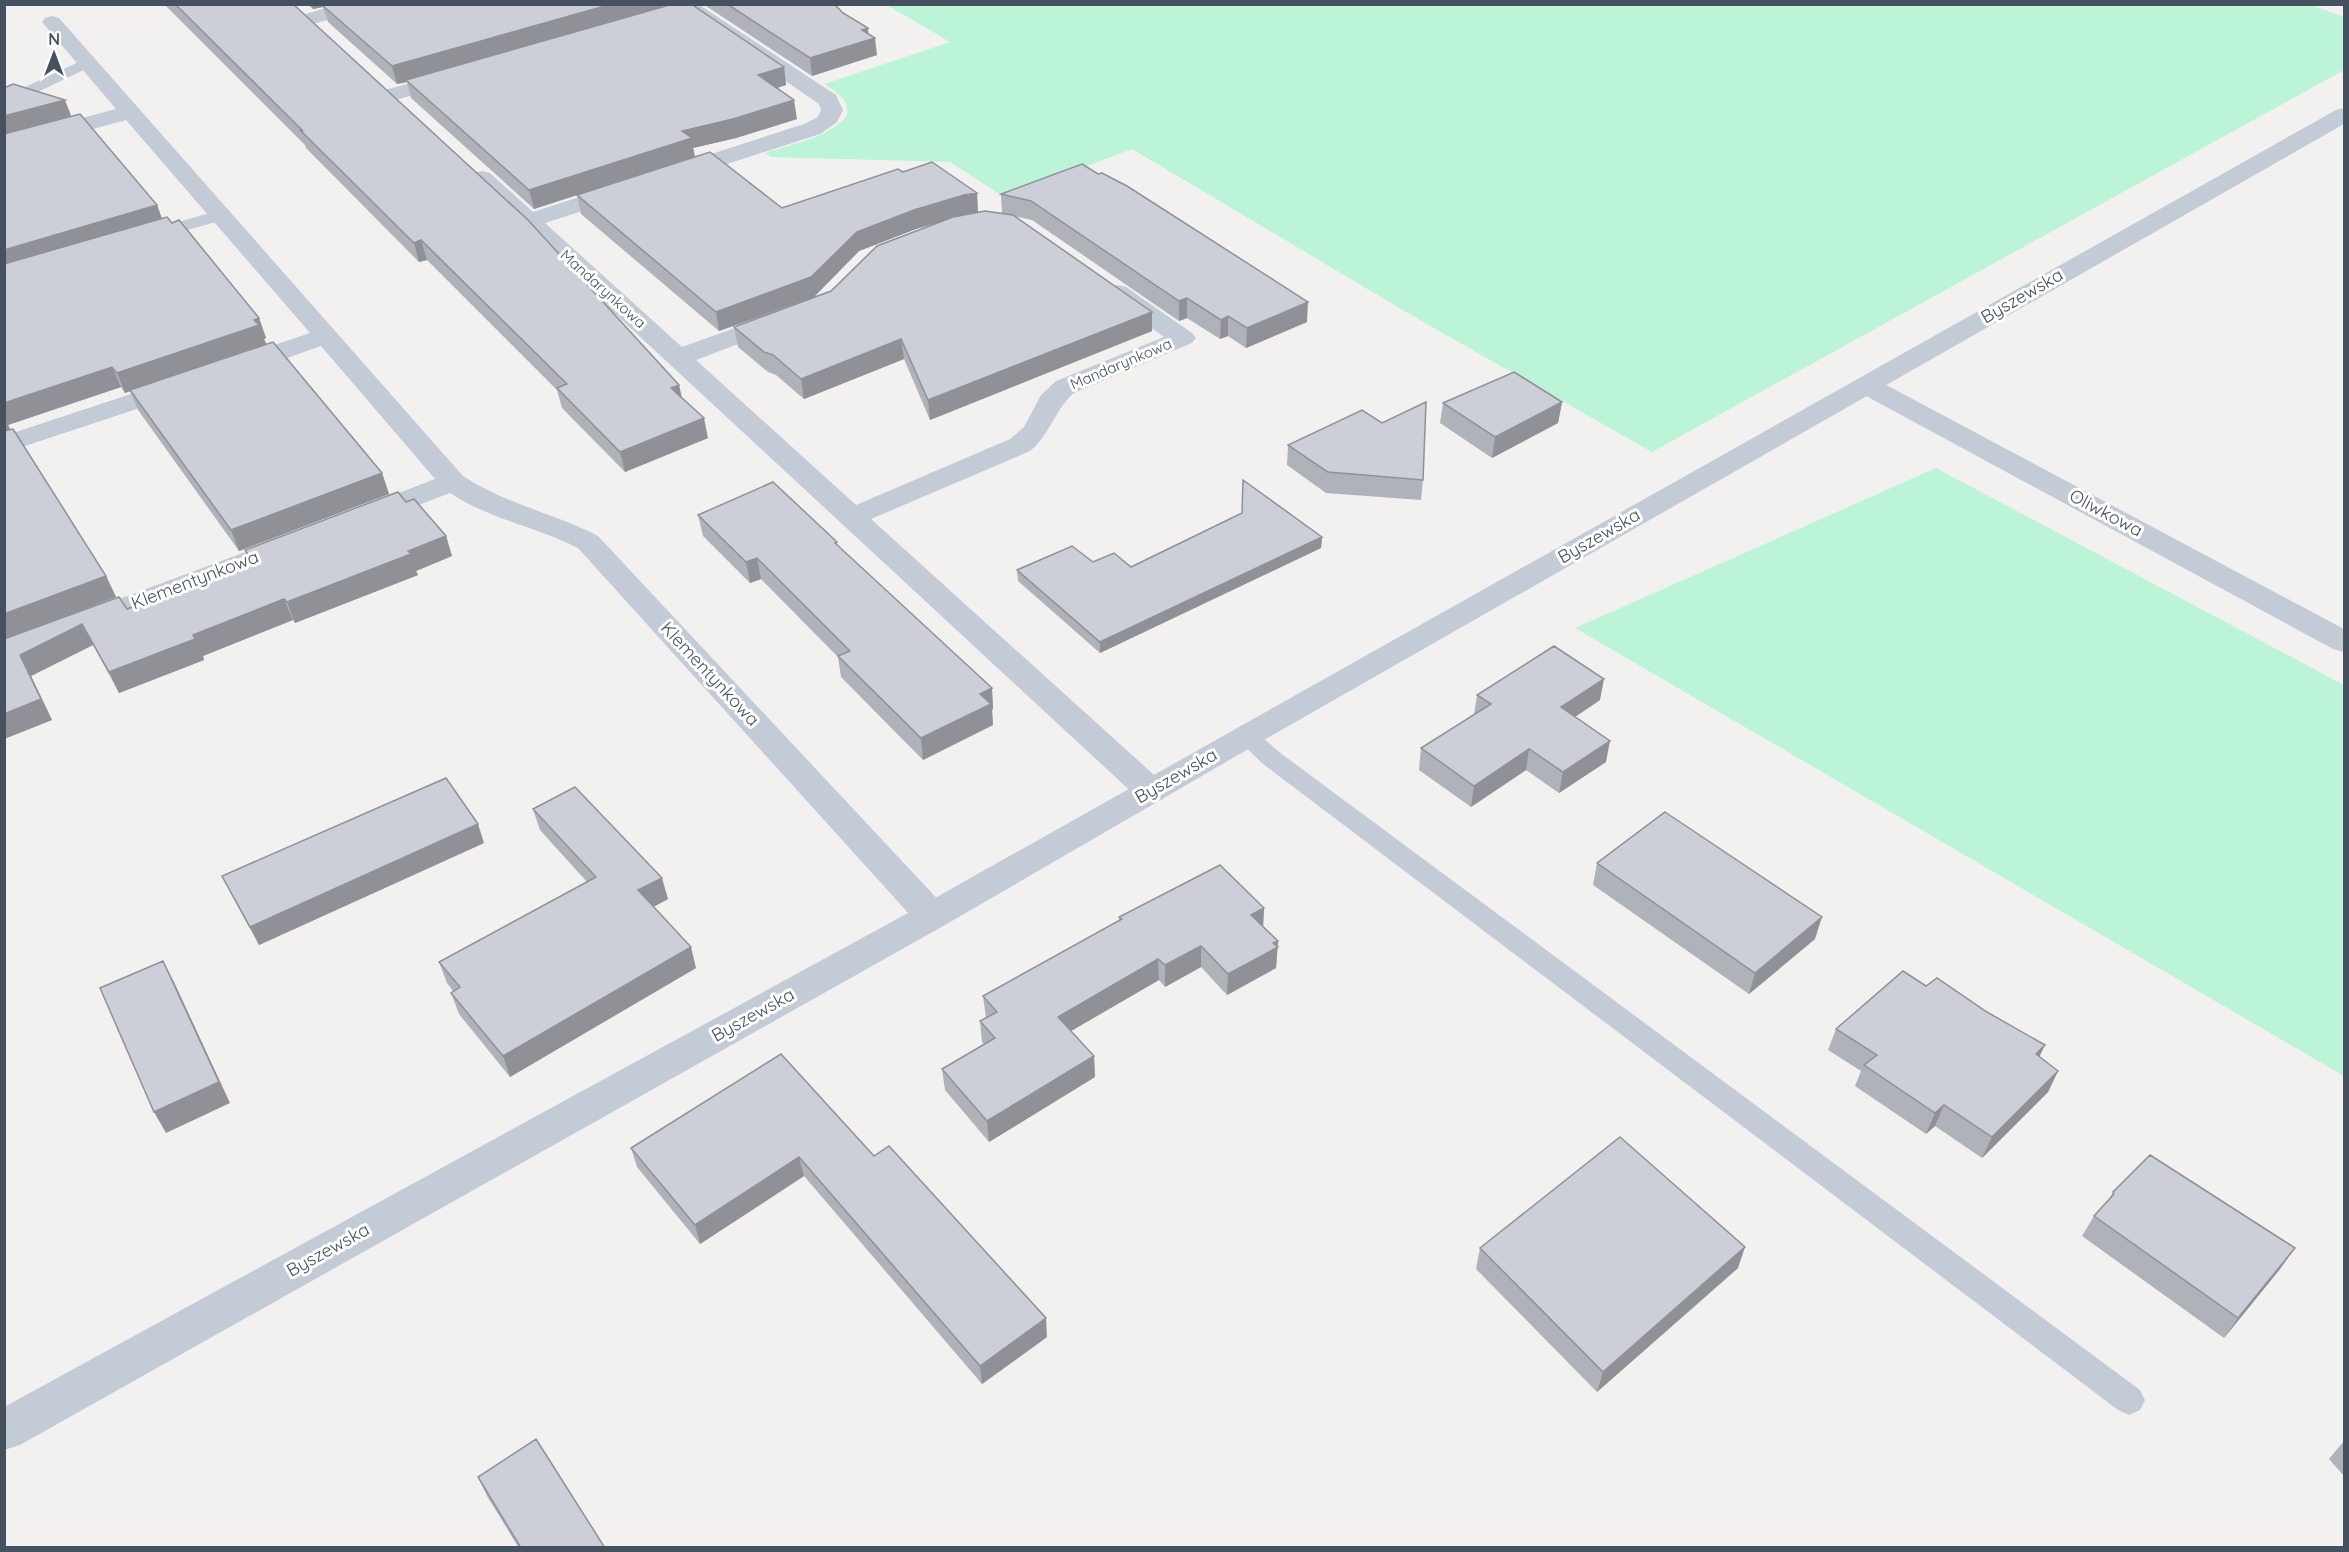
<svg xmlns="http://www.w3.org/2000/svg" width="2349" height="1552" viewBox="0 0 2349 1552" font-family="Quicksand,sans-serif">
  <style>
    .green { fill: #bcf4d8 }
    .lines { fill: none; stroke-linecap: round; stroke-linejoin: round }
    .service { fill: #c3cbd7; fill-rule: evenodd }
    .minor { fill: #c3cbd7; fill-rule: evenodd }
    .tertiary { fill: #c3cbd7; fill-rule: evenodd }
    .wall { fill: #afb2b9 }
    .shaded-wall { fill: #8f9196 }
    .building { fill: #cccfd7; stroke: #8f9196; stroke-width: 1.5 }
    .labels { text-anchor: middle; stroke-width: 6; stroke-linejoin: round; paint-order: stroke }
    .far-street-label { font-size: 15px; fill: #465160; stroke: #fff }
    .street-label { font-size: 18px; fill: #465160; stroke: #fff }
  </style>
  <rect width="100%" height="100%" fill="#f3f1f0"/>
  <path class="green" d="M2309,4L2344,17V70L1652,452L1418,319L1132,149L1004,197L950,162L771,157L765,153C792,144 828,138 847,116C850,99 836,92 824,84L950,42L887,5Z
    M1936,468L2344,685V1076L1575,628Z"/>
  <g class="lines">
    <path class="service" d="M87,58L95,63L92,66L4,108V97Z
      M220,210L226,211L229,215L226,219L153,240L147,239L144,235L147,231Z
      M1246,728L1254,730L1279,752L2140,1390L2145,1400L2140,1410L2129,1415L2118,1410L1263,764L1234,736L1238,730Z"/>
    <path class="minor" d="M340,4H375L372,8L309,25L302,23L299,19L302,15Z
      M674,4H698L836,95L843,110L837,122L820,134L684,178L676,180L668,178L665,173L668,168L804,124L818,117L821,110L819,104Z
      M52,16L59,18L463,476C505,504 554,513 598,536L945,907L950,916L945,925L932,929L919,925L578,548C537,527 489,519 450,493L372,523L362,526L352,523L348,517L352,511L435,479L321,346L248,372L239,374L230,372L226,366L230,360L310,333L126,120L4,153V139L116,109L42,22L45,18Z
      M453,72L460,74L464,78L460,82L392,101L384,100L381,95L384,90Z
      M482,171L490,173L533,212L613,186L621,184L629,186L633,191L629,196L545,223L682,347L768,316L777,313L786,316L790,321L786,326L696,360L856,505L1010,439L1024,427L1041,395L1056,381L1164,337L1108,297L1105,292L1108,287L1117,285L1126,287L1192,333L1196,338L1192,343L1074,393C1055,409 1050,435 1030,451L871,519L1163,783L1168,791L1163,799L1151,803L1139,799L474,183L471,178L474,173Z
      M1866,377L1875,379L2344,629V652L2333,649L1857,391L1853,385L1857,379Z
      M176,379L185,381L189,387L185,393L4,453V436Z
      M291,535L301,538L306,544L301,550L4,663V642Z"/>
    <path class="tertiary" d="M2344,108V124L1257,744L945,925L20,1445L4,1450V1407L919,907L2336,110Z"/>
  </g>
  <path class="wall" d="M164,4H293L679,385L682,397L708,438L625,472L562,408L557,390L427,260L419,262L306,148L305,145Z
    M307,4H691L784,67L786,85L777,88L797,119L736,138L693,148L695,157L782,208L903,172L977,193L978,212L1010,215L1002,213L1001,194L1082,164L1307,322L1246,348L1228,336L1220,339L1187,318L1179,321L1032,220L1014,216L1152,312V331L930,420L904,359L804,399L776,375L768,372L738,347L734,327L831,291L944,221L916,229L859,251L814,297L719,331L581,214L577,195L534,209L411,98L407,82L397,84L328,22L323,7L313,9Z
    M703,4H834L868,34L877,55L812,76Z
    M4,88L71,117L157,205L162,219L259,318L266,338L264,339L266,344L382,473L389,494L239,551L138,410L130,391L125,393L121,387L8,425L106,576L116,597L43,625L127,609L250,562L245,550L406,502L446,536L452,556L416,571L418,575L295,623L293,620L203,656L204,660L119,693L93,645L31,676L52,720L4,739Z
    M1562,402L1558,423L1492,458L1440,423L1443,403Z
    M1288,445L1423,480L1421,500L1326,493L1287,465Z
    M698,515L837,542V545L992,688L993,709L992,710L993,725L923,760L841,677L838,657L761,579L750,583L703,536Z
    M1322,537L1321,548L1100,653L1018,581L1017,570L1093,562L1131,567Z
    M1477,695L1600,700L1575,717L1606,762L1559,793L1526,770L1471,807L1419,770L1421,748L1474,715Z
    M533,809L668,899L653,907L696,968L510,1077L459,1014L451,993L453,991L447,983L439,962L587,882L540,830Z
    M484,843L259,945L231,894L222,876Z
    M1597,863L1815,939L1749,994L1593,885Z
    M1264,908L1263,926L1278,941L1276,968L1227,995L1201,967L1165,987L1159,980L1071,1031L1094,1056L1095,1077L989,1142L945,1090L942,1069L984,1044L982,1042L980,1021L986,1018L983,996L1119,920V917Z
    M1836,1029L2040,1057L2058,1071L2048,1092L1982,1158L1935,1126L1926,1134L1855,1086L1861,1071L1828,1050Z
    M631,1148L874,1156L1047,1337L982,1384L804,1176L700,1244L637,1167Z
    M2113,1192L2295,1248L2280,1269L2224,1338L2082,1236L2094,1216L2108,1201Z
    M1480,1248L1738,1268L1597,1392L1476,1269Z
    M2344,1441V1476L2329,1459Z
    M478,1477L605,1548H519L487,1496Z"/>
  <path class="shaded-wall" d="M311,4H330L322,5L323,7L313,9Z
    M612,4H673L406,80L407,82L397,84L392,66Z
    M868,28L869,39L875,38L877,55L812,76L810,58L862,30Z
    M784,67L786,85L761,93L758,75Z
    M65,100L72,118L4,137V116Z
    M794,100L797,119L736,138L693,148L695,157L534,209L529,190L682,131Z
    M977,193L978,213L965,214L916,229L859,251L814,297L719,331L716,312L857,232L914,210L964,195Z
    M157,205L164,224L4,272V250Z
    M421,240L427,260L419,262L414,243Z
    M1187,298V318L1179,321V301Z
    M1308,302L1307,322L1246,348L1247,328Z
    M1152,312V331L930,420L928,400Z
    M1228,316V336L1220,339L1221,320Z
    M259,318L266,338L264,339L267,345L125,393L117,373Z
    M901,339L904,359L804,399L801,379Z
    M112,367L121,387L8,425L11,431L4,434V403Z
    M679,385L683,405L671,388Z
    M1562,402L1558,423L1492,458L1495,437Z
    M704,418L708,438L625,472L620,452Z
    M382,473L389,494L239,551L231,530Z
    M446,536L452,556L416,571L418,575L295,623L287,602Z
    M1322,537L1321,548L1100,653V642Z
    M757,558L761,579L750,583L746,562Z
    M106,576L116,597L4,639V614Z
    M284,599L293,620L203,656L204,660L119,693L109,672L193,635Z
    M82,624L93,645L31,676L52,720L4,739V714L20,655Z
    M1604,679L1600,700L1557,729L1561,707Z
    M992,688L993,709L992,710L993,725L923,760L921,738L980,694Z
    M1610,741L1606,762L1559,793L1563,772Z
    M1529,749L1526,770L1471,807L1474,786Z
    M478,824L484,843L259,945L250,927Z
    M662,878L668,899L644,912L638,890Z
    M1264,908L1263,929L1251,915Z
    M1822,917L1815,939L1749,994L1755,973Z
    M1278,941L1276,968L1227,995L1228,974Z
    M1201,946V967L1165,987V965Z
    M691,947L696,968L510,1077L503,1056Z
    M1158,959L1159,980L1059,1038L1058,1017Z
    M163,961L174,982L230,1103L166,1133L154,1112Z
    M2045,1045L2035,1066L2036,1054Z
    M1094,1056L1095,1077L989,1142L987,1121Z
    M2058,1071L2048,1092L1982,1158L1992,1137Z
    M1944,1105L1935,1126L1926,1134L1935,1113Z
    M799,1157L804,1176L700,1244L695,1225Z
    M1745,1247L1738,1268L1597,1392L1603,1372Z
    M2295,1248L2280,1269L2224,1338L2238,1318Z
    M1046,1318L1047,1337L982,1384L980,1366Z"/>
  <path class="building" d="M175,4H293L528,220L679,385L671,388L704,418L620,452L557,388L567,384L421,240L414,243L300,130L303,131Z
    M673,4H691L784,67L758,75L794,100L733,119L682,131L692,138L529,190L406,80Z
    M727,4H834L843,13L868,28L862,30L875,38L810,58Z
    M322,5V4H612L392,66Z
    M13,84L65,100L4,116V88Z
    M80,114L157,205L4,250V134Z
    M710,152L782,208L898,169L903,172L932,162L977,193L964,195L914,210L857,232L811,277L716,312L577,195Z
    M1082,164L1098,174L1102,173L1127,186L1308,302L1247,328L1228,316L1221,320L1187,298L1179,301L1031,201L1001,194Z
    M985,211L1013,215L1152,312L928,400L901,339L801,379L773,355L764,352L734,327L831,291L877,246L953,217Z
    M167,217L172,223L179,220L259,318L254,320L259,325L117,373L112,367L4,403V264Z
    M273,342L382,473L231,530L130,390Z
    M1514,372L1562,402L1495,437L1443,403Z
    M1426,402L1423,480L1328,472L1288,445L1362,410L1382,423Z
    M13,429L106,576L4,614V431Z
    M1243,480L1322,537L1100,642L1017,570L1072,546L1093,562L1114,553L1131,567L1242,513Z
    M773,482L837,542L835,543L992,688L980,694L991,704L921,738L838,656L850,651L757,558L746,562L698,515Z
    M398,492L406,502L414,499L446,536L408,551L411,554L287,602L284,599L193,635L195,639L109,672L82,624L20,655L41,699L4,714V639L119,597L127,609L253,561L245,550Z
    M1554,646L1604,679L1561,707L1610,741L1563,772L1529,749L1474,786L1421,748L1491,704L1477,695Z
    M446,778L478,824L250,927L222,876Z
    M575,787L662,878L638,890L691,947L503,1056L451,993L460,987L439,962L596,877L533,809Z
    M1665,812L1822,917L1755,973L1597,863Z
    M1220,865L1264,908L1251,915L1278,941L1273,943L1278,947L1228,974L1201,946L1165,965L1158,959L1058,1017L1094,1056L987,1121L942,1069L995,1038L980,1021L997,1012L983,996L1122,919L1119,917Z
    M163,961L219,1082L154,1112L100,988Z
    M1903,971L1926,986L1937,978L1987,1012L2045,1045L2036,1054L2058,1071L1992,1137L1944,1105L1935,1113L1864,1065L1877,1055L1836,1029Z
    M781,1054L874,1156L889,1146L1046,1318L980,1366L799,1157L695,1225L631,1148Z
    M1620,1137L1745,1247L1603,1372L1480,1248Z
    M2150,1155L2295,1248L2238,1318L2094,1216L2114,1194L2113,1192Z
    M536,1439L605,1548H521L478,1477Z"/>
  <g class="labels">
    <g class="far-street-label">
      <text transform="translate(603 289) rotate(42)" y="5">Mandarynkowa</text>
      <text transform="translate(1121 364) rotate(-23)" y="5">Mandarynkowa</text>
    </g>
    <g class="street-label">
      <text transform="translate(2022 296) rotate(-30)" y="6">Byszewska</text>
      <text transform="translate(2106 513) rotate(28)" y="6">Oliwkowa</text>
      <text transform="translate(1599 536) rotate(-30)" y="6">Byszewska</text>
      <text transform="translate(195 580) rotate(-21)" y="6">Klementynkowa</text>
      <text transform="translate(710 674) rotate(47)" y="6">Klementynkowa</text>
      <text transform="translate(1176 776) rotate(-30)" y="6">Byszewska</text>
      <text transform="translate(753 1015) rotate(-29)" y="6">Byszewska</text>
      <text transform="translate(328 1250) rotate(-29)" y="6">Byszewska</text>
    </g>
  </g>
  <rect width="2349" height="1552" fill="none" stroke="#465160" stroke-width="12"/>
  <g transform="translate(54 54)" stroke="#ffffff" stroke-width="4.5" paint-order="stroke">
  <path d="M0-4.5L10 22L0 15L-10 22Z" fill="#465160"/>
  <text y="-9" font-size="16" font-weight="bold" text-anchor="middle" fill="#465160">N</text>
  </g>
</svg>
